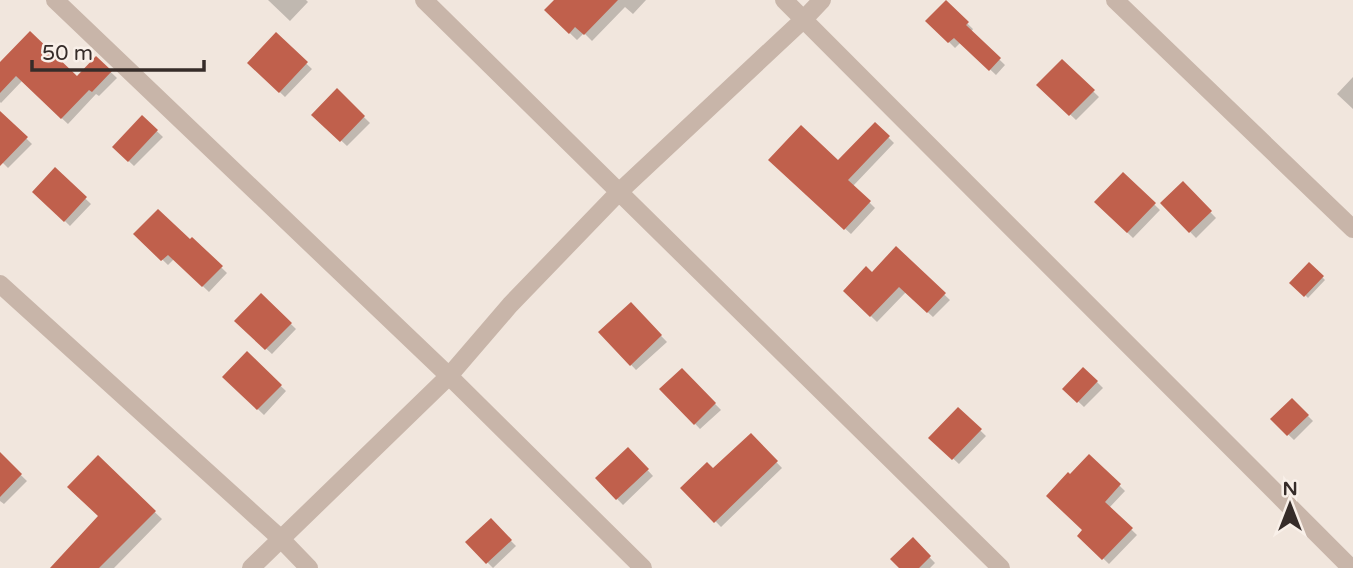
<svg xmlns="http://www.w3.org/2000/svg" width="1353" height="568" viewBox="0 0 1353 568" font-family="'Varela Round',sans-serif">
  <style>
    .shadow { fill: #0003 }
    .building { fill: #c0604c }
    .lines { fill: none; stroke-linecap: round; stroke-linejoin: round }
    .street { stroke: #c8b5a9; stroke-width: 18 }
  </style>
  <rect width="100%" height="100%" fill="#f1e6dd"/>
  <path class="shadow" d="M268,0H306L308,2L290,21Z
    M556,0H646L633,14L625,7L592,41L584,33L577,40L546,10Z
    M946,3L973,29L971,32L1005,65L996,75L961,42L955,48L928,21Z
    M276,35L312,69L285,97L249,63Z
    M96,58L117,78L99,96L96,94L68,124L22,81L1,103L0,102V65L77,79Z
    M1062,61L1099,97L1076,120L1039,85Z
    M1353,77V109L1337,94Z
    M337,91L370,123L347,146L314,115Z
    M0,113L32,144L8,168L0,160Z
    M142,117L163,137L134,166L114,147Z
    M875,124L894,143L853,186L875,208L851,234L770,160L838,163Z
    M55,170L91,204L70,226L35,192Z
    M1123,174L1160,210L1133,238L1096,202Z
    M1183,184L1216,218L1196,238L1162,203Z
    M136,234L190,242L193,240L227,273L209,292L174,259L168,265Z
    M896,249L950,300L933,317L906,292L877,322L845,291L872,274Z
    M1309,264L1325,280L1308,298L1292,282Z
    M261,295L296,329L272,354L236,321Z
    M631,305L667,342L636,370L601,333Z
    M247,354L286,391L264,415L224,377Z
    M1084,369L1103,388L1084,407L1065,389Z
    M682,370L721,410L700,429L662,389Z
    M1292,400L1313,421L1294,440L1272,419Z
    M958,409L986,436L959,464L931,438Z
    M751,436L782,468L721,527L683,488L714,471Z
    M628,449L653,476L623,505L597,478Z
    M0,455L27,481L4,504L0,501Z
    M1089,456L1125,491L1109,508L1137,535L1109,564L1080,536L1085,530L1070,476Z
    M98,458L162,519L114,568H67L100,517Z
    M491,521L516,546L493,568L467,542Z
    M913,540L935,563L930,568H901Z"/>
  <path class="building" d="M554,0H618L584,35L575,27L569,34L544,10Z
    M946,0L969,22L966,25L1001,58L989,71L954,38L948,43L925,21Z
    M30,31L77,76L96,56L112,71L92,92L89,90L61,119L16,76L0,93V62Z
    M276,32L308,62L279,93L247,63Z
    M1062,59L1095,90L1069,116L1036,85Z
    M337,88L365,116L340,142L311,115Z
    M0,111L28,137L0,166Z
    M142,115L158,130L128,162L112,147Z
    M875,122L890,136L848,180L871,201L844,230L768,160L801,125L838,160Z
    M55,167L87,197L64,222L32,192Z
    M1123,172L1156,203L1127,233L1094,202Z
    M1183,181L1212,211L1189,233L1160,203Z
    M158,209L190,239L192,237L223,266L202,287L168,255L161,261L133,234Z
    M896,246L946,293L927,313L899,287L870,317L843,291L866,266L872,272Z
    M1309,262L1324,276L1304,297L1289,283Z
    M261,293L292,323L265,350L234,321Z
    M631,302L662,335L630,366L598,332Z
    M247,351L282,385L257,410L222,377Z
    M1083,367L1098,381L1077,403L1062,389Z
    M682,368L716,403L694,425L659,389Z
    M1292,398L1309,415L1287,436L1270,419Z
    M958,407L982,429L952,460L928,438Z
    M751,433L778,461L714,523L680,488L707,462L713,468Z
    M628,447L649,469L616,500L595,478Z
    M0,452L22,474L0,497Z
    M1089,454L1121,484L1105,502L1133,528L1102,560L1077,536L1082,530L1046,496L1068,472L1070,474Z
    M98,455L156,511L99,568H50L98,516L67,487Z
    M491,518L512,540L486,564L465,542Z
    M913,537L931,556L919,568H899L890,559Z"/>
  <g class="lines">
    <path class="street" d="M55,0L449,376L643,568
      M424,0L1001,568
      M784,0L1351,568
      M1115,0L1353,229
      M0,284L280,538L309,568
      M251,568L449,376L510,305L619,192L804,19L822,0"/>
  </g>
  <g transform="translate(1290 505)" stroke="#f9f0e9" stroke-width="5" paint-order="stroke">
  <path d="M0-5L12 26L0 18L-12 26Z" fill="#362c29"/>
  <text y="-10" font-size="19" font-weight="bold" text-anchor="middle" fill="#362c29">N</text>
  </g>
  <path d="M32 60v10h172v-10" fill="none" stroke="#362c29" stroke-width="3.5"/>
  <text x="42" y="60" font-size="21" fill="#362c29" stroke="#f9f0e9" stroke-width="5" paint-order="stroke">50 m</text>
</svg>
